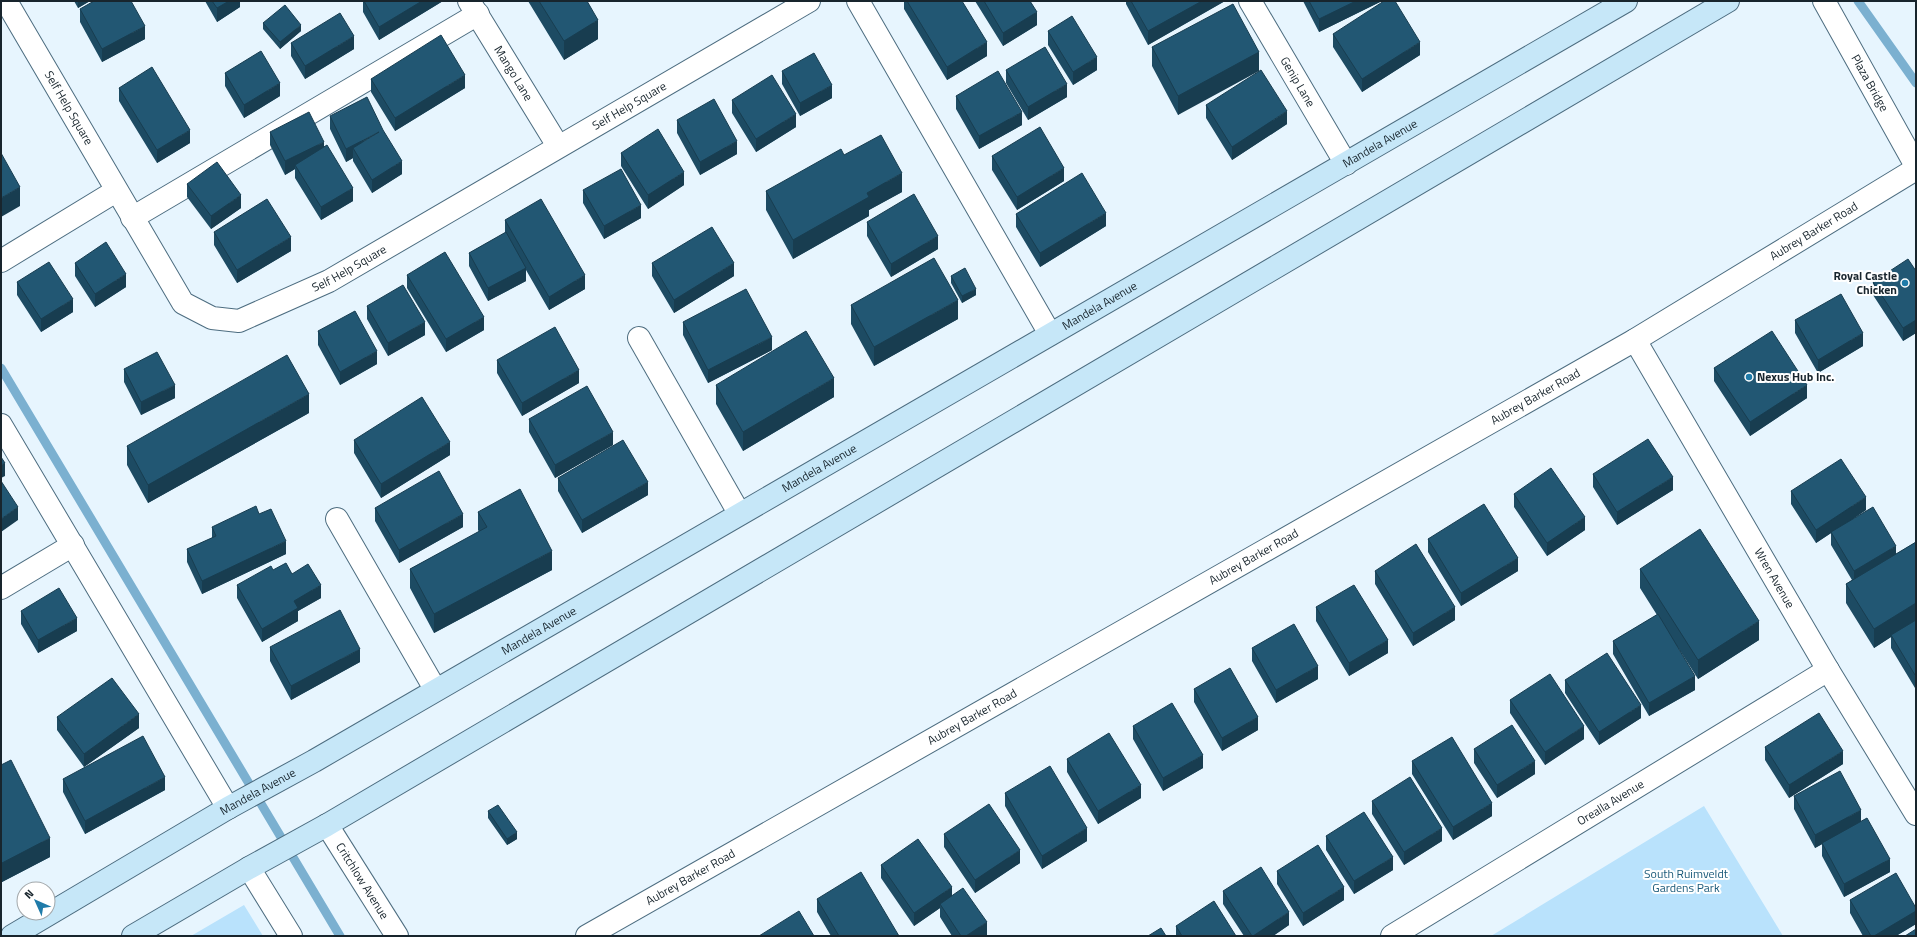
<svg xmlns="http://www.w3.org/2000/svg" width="1917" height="937" viewBox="0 0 1917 937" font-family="'Titillium Web',sans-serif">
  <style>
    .green { fill: #b9e2fc }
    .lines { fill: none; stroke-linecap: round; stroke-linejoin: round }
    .stream { stroke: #7bb0d0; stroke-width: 9 }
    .minor-casing { stroke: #4d6d80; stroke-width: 24 }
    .secondary-casing { stroke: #4d6d80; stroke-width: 24 }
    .minor { stroke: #fff; stroke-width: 22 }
    .secondary { stroke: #c6e7f8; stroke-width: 22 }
    .wall { fill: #1d4b63 }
    .shaded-wall { fill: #183d50 }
    .building { fill: #225773; stroke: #183d50 }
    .poi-dot { fill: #1f7ba9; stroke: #fff; stroke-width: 1.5 }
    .labels { text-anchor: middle; stroke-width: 4; stroke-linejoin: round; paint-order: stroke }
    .street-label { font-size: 12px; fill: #18252d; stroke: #fff }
    .poi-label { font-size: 12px; font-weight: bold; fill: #18252d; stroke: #fff; text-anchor: end }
    .park-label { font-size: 12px; fill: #1a5a7a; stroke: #fff }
  </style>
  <rect width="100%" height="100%" fill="#e7f5fe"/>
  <path class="green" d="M1704,806L1783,936H1491Z
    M244,905L263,936H191Z"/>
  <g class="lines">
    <path class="stream" d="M1858,1L1916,83
      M1,368L340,936"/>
    <defs>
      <g id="minor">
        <path id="s1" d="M6,1L183,303L212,318L239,321L329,281L809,1"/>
        <path id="s2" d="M469,1L558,146"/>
        <path d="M858,1L1050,334"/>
        <path id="s3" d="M1250,1L1346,164"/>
        <path id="s4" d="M1824,1L1916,166"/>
        <path d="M132,218L478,14"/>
        <path d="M1,261L116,191"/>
        <path d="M639,338L739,513"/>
        <path id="s5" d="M1635,340L1828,670L1916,814"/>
        <path d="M1,425L228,808"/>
        <path d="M337,519L435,689"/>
        <path d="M1,588L73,545"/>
        <path id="s6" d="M327,825L397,936"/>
        <path d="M249,868L291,936"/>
        <path id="s7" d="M587,936L1635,340L1916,169"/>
        <path id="s8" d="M1392,936L1828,670"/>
      </g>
      <g id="secondary">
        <path id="s9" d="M12,936L228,808L314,761L1626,1"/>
        <path d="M133,936L249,868L327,825L1728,1"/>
      </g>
    </defs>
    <use href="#minor" class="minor-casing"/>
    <use href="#secondary" class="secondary-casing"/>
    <use href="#minor" class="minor"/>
    <use href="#secondary" class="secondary"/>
  </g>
  <path class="wall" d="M74,1H90L78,8Z
    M205,1H240V7L217,22Z
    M363,1H443L379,40L363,12Z
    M528,1H587L598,39L564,60Z
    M904,1H907L987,56L947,80L904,9Z
    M975,1H1030L1037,25L1003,46Z
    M1126,1H1225L1148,45L1126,4Z
    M1303,1H1380V2L1319,32Z
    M80,9L145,39L102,62L80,22Z
    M263,23L301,31L280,49L263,29Z
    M1048,31L1097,70L1073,85L1048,45Z
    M1333,34L1420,55L1362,92L1333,47Z
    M291,43L354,49L305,79L291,56Z
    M1152,47L1259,52L1178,115L1152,66Z
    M1006,70L1067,97L1028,120L1006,83Z
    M782,71L832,98L800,116L782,84Z
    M225,73L280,96L244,118L225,86Z
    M371,79L465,88L395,131L371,92Z
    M119,88L190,143L157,163L119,101Z
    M956,96L1022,125L979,149L956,109Z
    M732,100L796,127L756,152L732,113Z
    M1206,105L1287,124L1232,160L1206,118Z
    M330,116L402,174L372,193L353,161V158L346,162L330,129Z
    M677,120L737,154L700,175L677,133Z
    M270,132L324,147L353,201L321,220L295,178V169L285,175L270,145Z
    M621,153L684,185L648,209L621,166Z
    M844,155L902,192L869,210V216L793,259L766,210V191Z
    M992,156L1064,181L1017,210L992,170Z
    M187,184L241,208L211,229L187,197Z
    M583,190L641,218L604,239L583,203Z
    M1016,214L1106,226L1040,267L1016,227Z
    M505,220L585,289L549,310L526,270V281L488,301L469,266V253L505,233Z
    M867,222L938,249L891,277L867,236Z
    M214,232L291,251L237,283L214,245Z
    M75,263L126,287L95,307L75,276Z
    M652,263L734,276L674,313L652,276Z
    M1916,271V333L1903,341L1873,295V282Z
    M407,275L484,330L446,352L407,288Z
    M951,276L976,295L962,303L951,283Z
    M17,282L73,312L41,332L17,295Z
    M851,305L958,319L874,366L851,324Z
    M367,306L425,335L388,356L367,319Z
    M1795,320L1863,346L1818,373L1795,333Z
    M683,322L772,350L708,383L683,335Z
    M318,331L377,364L340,385L318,345Z
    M497,360L579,383L522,416L497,373Z
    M1714,368L1807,398L1750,436L1714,381Z
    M124,369L175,398L141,415L124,382Z
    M716,385L834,397L743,451L716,404Z
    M309,413L148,503L127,465V446Z
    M529,419L613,445L555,478L529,432Z
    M354,440L450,455L381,498L354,453Z
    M1593,474L1673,490L1617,525L1593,487Z
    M558,478L648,495L582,533L558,491Z
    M1791,491L1866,510L1853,519L1896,554L1916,542V688H1915L1891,648V637L1874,648L1846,603V584L1852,580L1831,545V533L1816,543L1791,504Z
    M1514,494L1585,530L1547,556L1514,507Z
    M375,508L463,527L399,563L375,521Z
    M478,512L552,570L434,633L410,588V569L479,532L478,530Z
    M212,527L286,554L202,594L187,562V549L212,538Z
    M1428,539L1518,571L1461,606L1428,552Z
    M1640,569L1759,640L1698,679L1677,646L1695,690L1649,716L1613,654V641L1657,615L1640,588Z
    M273,570L292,574L321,598L298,611V621L262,642L237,598V585Z
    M1375,571L1455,620L1413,646L1375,584Z
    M1316,607L1388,653L1349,676L1316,621Z
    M21,611L77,631L38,653L21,624Z
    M270,647L360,662L291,700L270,661Z
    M1252,648L1318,679L1276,703L1252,661Z
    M1565,680L1641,718L1599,745L1565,693Z
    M1194,689L1258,730L1222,751L1194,702Z
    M1510,700L1584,739L1545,765L1510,713Z
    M57,717L139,728L84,767L57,730Z
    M1133,726L1203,768L1163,791L1133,739Z
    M1765,747L1843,764L1789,798L1765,760Z
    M1474,749L1535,774L1497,798L1474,763Z
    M1067,759L1141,798L1098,824L1067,772Z
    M1412,761L1492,816L1453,840L1412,774Z
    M1,765L50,857L2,882L1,880Z
    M63,779L165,790L85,834L63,792Z
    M1005,793L1087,841L1042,869L1005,806Z
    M1794,796L1861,821L1890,872L1844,897L1822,856V844L1815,848L1794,809Z
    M1372,801L1442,841L1404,865L1372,814Z
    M488,811L517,839L507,845L488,818Z
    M944,834L1020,863L975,893L944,847Z
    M1326,836L1393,870L1354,894L1326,850Z
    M881,865L952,896L987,935L985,936H952L940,917V908L914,926L881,878Z
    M1277,871L1344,900L1303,926L1277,884Z
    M1223,891L1289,925L1273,936H1244L1223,904Z
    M817,899L899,936H831L817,912Z
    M1850,900L1916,908V924L1896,936H1863L1850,913Z
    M1176,926L1236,936H1176Z"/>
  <path class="shaded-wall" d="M78,1H90L78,8Z
    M229,1H240V7L217,22V8Z
    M422,1H443L379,40V27Z
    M1202,1H1225L1148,45V31Z
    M1356,1H1380V2L1319,32V19Z
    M1037,12V25L1003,46V33Z
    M598,20V39L564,60V41Z
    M301,25V31L280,49V42Z
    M145,26V39L102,62V49Z
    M354,36V49L305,79V66Z
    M987,42V56L947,80V67Z
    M1420,42V55L1362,92V79Z
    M1259,52V71L1178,115V96Z
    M1097,57V70L1073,85V72Z
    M465,75V88L395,131V118Z
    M280,83V96L244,118V105Z
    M1067,84V97L1028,120V107Z
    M832,85V98L800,116V103Z
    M1287,111V124L1232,160V147Z
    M1022,112V125L979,149V136Z
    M796,114V127L756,152V139Z
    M190,130V143L157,163V150Z
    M379,132L353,148V158L346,162V149Z
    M737,141V154L700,175V162Z
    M324,142V155L295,165V169L285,175V161Z
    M402,161V174L372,193V180Z
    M1064,168V181L1017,210V197Z
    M684,172V185L648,209V195Z
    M902,173V192L869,210V216L793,259V240L867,193Z
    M20,187V206L1,217V198Z
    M353,188V201L321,220V207Z
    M241,195V208L211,229V216Z
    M641,205V218L604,239V226Z
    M1106,213V226L1040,267V253Z
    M938,236V249L891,277V264Z
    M291,237V251L237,283V270Z
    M734,263V276L674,313V300Z
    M526,268V281L488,301V288Z
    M126,274V287L95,307V294Z
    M585,275V289L549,310V297Z
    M976,289V295L962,303V296Z
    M73,299V312L41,332V319Z
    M958,300V319L874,366V347Z
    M484,317V330L446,352V339Z
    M1916,320V333L1903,341V328Z
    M425,322V335L388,356V343Z
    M1863,333V346L1818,373V360Z
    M772,337V350L708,383V370Z
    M377,351V364L340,385V372Z
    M579,370V383L522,416V403Z
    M834,378V397L743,451V432Z
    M175,385V398L141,415V402Z
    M1807,385V398L1750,436V422Z
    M309,394V413L148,503V485Z
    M613,432V445L555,478V465Z
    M450,442V455L381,498V484Z
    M5,463V476L1,478V465Z
    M1673,477V490L1617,525V512Z
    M648,482V495L582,533V520Z
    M1866,497V510L1816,543V530Z
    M18,507V520L1,532V519Z
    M463,514V527L399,563V550Z
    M1585,517V530L1547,556V543Z
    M286,541V554L202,594V581Z
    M1896,546V559L1854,584V571Z
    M552,551V570L434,633V614Z
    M1518,558V571L1461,606V593Z
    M321,585V598L298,611V621L262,642V629L294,601Z
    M1916,603V622L1891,635V637L1874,648V629Z
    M1455,607V620L1413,646V633Z
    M77,618V631L38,653V640Z
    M1759,621V640L1698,679V660Z
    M1388,640V653L1349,676V663Z
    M360,649V662L291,700V686Z
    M1318,666V679L1276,703V690Z
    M1915,675H1916V688H1915Z
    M1695,676V690L1649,716V703Z
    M1641,705V718L1599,745V732Z
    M139,714V728L84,767V754Z
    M1258,717V730L1222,751V738Z
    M1584,726V739L1545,765V752Z
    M1843,751V764L1789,798V785Z
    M1203,755V768L1163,791V778Z
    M1535,761V774L1497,798V785Z
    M165,777V790L85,834V821Z
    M1141,785V798L1098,824V811Z
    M1492,803V816L1453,840V827Z
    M1861,810V823L1815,848V835Z
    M1087,828V841L1042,869V856Z
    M1442,828V841L1404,865V852Z
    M517,832V839L507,845V839Z
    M50,838V857L2,882V863Z
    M1020,850V863L975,893V880Z
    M1393,857V870L1354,894V881Z
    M1890,859V872L1844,897V884Z
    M952,887V900L940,904V908L914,926V913Z
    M1344,887V900L1303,926V913Z
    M1916,911V924L1896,936H1874Z
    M1289,912V925L1273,936H1253Z
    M987,922V935L985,936H966Z"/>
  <path class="building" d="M94,1H131L145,26L102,49L80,9Z
    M212,1H229L217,8Z
    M364,1H422L379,27Z
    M539,1H587L598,20L564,41Z
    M907,1H962L987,42L947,67Z
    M984,1H1030L1037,12L1003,33Z
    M1131,1H1202L1148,31Z
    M1309,1H1356L1319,19Z
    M1384,1H1395L1420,42L1362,79L1333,34Z
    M1233,4L1259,52L1178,96L1152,47Z
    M285,5L301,25L280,42L263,23Z
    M340,13L354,36L305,66L291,43Z
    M1072,16L1097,57L1073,72L1048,31Z
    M441,35L465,75L395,118L371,79Z
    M1045,47L1067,84L1028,107L1006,70Z
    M261,51L280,83L244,105L225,73Z
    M814,53L832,85L800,103L782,71Z
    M152,67L190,130L157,150L119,88Z
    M1261,70L1287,111L1232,147L1206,105Z
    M998,71L1022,112L979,136L956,96Z
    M772,75L796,114L756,139L732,100Z
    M367,97L383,130L402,161L372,180L353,148L379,132L346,149L330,116Z
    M714,99L737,141L700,162L677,120Z
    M309,112L324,142L285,161L270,132Z
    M1040,127L1064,168L1017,197L992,156Z
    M658,129L684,172L648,195L621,153Z
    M881,135L902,173L867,193L869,197L793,240L766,191L841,149L844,155Z
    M327,145L353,188L321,207L295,165Z
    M1,153L20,187L1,198Z
    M217,162L241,195L211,216L187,184Z
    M621,169L641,205L604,226L583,190Z
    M1082,173L1106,213L1040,253L1016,214Z
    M914,194L938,236L891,264L867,222Z
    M267,199L291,237L237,270L214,232Z
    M541,199L585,275L549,297L505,220Z
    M712,227L734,263L674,300L652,263Z
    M506,232L526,268L488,288L469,253Z
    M106,242L126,274L95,294L75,263Z
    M445,252L484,317L446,339L407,275Z
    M934,258L958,300L874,347L851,305Z
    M1908,259L1916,271V320L1903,328L1873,282Z
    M49,262L73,299L41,319L17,282Z
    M965,268L976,289L962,296L951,276Z
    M403,285L425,322L388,343L367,306Z
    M746,289L772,337L708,370L683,322Z
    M1841,294L1863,333L1818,360L1795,320Z
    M355,311L377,351L340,372L318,331Z
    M555,327L579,370L522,403L497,360Z
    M806,331L834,378L743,432L716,385Z
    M1772,331L1807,385L1750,422L1714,368Z
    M157,352L175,385L141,402L124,369Z
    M287,355L309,394L148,485L127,446Z
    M587,386L613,432L555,465L529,419Z
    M422,397L450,442L381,484L354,440Z
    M1648,439L1673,477L1617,512L1593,474Z
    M623,440L648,482L582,520L558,478Z
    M1,457L5,463L1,465Z
    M1841,459L1866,497L1816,530L1791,491Z
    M1551,468L1585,517L1547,543L1514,494Z
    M439,471L463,514L399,550L375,508Z
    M1,481L18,507L1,519Z
    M520,489L552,551L434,614L410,569L487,527L478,512Z
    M1484,504L1518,558L1461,593L1428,539Z
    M256,506L259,514L271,509L286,541L202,581L187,549L216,536L212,527Z
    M1873,507L1896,546L1854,571L1831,532Z
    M1700,529L1759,621L1698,660L1640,569Z
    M1916,542V603L1874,629L1846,584Z
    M1416,544L1455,607L1413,633L1375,571Z
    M286,563L292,574L308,564L321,585L294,601L298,608L262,629L237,585L271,566L273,570Z
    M1354,585L1388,640L1349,663L1316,607Z
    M59,588L77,618L38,640L21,611Z
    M340,610L360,649L291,686L270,647Z
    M1658,614L1695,676L1649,703L1613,641Z
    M1916,620V675H1915L1891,635Z
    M1294,624L1318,666L1276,690L1252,648Z
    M1607,653L1641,705L1599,732L1565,680Z
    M1230,668L1258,717L1222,738L1194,689Z
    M1550,674L1584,726L1545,752L1510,700Z
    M112,678L139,714L84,754L57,717Z
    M1172,703L1203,755L1163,778L1133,726Z
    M1819,713L1843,751L1789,785L1765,747Z
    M1512,725L1535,761L1497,785L1474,749Z
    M1109,733L1141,785L1098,811L1067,759Z
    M143,736L165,777L85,821L63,779Z
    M1452,737L1492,803L1453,827L1412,761Z
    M11,760L50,838L2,863L1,861V765Z
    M1050,766L1087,828L1042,856L1005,793Z
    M1840,771L1861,810L1815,835L1794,796Z
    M1410,777L1442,828L1404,852L1372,801Z
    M989,804L1020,850L975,880L944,834Z
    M498,805L517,832L507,839L488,811Z
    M1364,812L1393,857L1354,881L1326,836Z
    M1867,818L1890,859L1844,884L1822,843Z
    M918,839L952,887L914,913L881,865Z
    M1318,845L1344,887L1303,913L1277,871Z
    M1261,867L1289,912L1253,936H1252L1223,891Z
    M861,872L899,936H839L817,899Z
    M1896,873L1916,908V911L1874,936H1871L1850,900Z
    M963,888L987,922L966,936H961L940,904Z
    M1214,901L1236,936H1182L1176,926Z
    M799,911L814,936H759Z
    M1161,928L1166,936H1148Z
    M1916,929V936H1905Z"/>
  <g class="poi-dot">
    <circle cx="1905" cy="283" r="4"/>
    <circle cx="1749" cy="377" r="4"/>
  </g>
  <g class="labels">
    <g class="street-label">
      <text dy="4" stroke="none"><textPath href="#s2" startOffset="85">Mango Lane</textPath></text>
      <text dy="4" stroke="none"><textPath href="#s3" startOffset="94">Genip Lane</textPath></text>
      <text dy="4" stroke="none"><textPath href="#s4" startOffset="94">Plaza Bridge</textPath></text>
      <text dy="4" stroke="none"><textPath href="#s1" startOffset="856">Self Help Square</textPath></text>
      <text dy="4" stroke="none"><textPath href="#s1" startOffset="124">Self Help Square</textPath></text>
      <text dy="4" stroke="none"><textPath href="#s9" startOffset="1581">Mandela Avenue</textPath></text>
      <text dy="4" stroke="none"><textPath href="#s7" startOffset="1415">Aubrey Barker Road</textPath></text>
      <text dy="4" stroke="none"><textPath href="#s1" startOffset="532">Self Help Square</textPath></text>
      <text dy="4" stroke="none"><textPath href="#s9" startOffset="1257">Mandela Avenue</textPath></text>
      <text dy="4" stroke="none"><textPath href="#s7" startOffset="1091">Aubrey Barker Road</textPath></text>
      <text dy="4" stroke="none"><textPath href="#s9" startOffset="933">Mandela Avenue</textPath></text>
      <text dy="4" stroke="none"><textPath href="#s7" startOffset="767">Aubrey Barker Road</textPath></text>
      <text dy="4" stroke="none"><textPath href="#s5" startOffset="276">Wren Avenue</textPath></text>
      <text dy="4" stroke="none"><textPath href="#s9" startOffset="609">Mandela Avenue</textPath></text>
      <text dy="4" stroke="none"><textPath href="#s7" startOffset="443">Aubrey Barker Road</textPath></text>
      <text dy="4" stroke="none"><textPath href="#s9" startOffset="285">Mandela Avenue</textPath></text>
      <text dy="4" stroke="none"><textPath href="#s8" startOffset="256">Orealla Avenue</textPath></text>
      <text dy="4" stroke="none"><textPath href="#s7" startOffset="119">Aubrey Barker Road</textPath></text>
      <text dy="4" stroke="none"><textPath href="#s6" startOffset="66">Critchlow Avenue</textPath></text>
    </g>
    <g class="poi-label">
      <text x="1897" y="280">Royal Castle<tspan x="1897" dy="14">Chicken</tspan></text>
      <text x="1757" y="381" text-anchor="start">Nexus Hub Inc.</text>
    </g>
    <g class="park-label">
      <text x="1686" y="878">South Ruimveldt<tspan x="1686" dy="14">Gardens Park</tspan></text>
    </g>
  </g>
  <rect width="1917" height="937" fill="none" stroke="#18252d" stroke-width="4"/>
  <g transform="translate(36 901) rotate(315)"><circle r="19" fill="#ffffff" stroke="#a3a8ab"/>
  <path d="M0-3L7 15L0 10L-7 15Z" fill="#1f7ba9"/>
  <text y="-6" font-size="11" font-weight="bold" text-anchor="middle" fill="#18252d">N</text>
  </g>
</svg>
